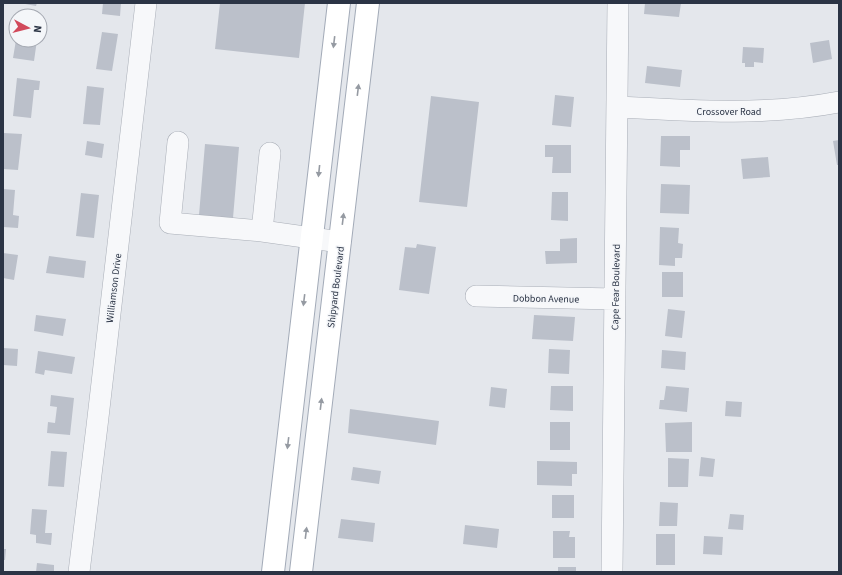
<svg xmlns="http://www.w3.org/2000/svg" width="842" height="575" viewBox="0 0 842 575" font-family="'Source Sans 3',sans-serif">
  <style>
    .building { fill: #bbc0ca }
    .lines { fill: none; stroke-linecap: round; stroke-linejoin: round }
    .minor-casing { stroke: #a9aeb7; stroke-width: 22 }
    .major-casing { stroke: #a3abb8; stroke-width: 24 }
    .minor { stroke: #f7f8fa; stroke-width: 21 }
    .major { stroke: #fff; stroke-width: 22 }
    .oneway { fill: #959aa2 }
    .labels { text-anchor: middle; stroke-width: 3; stroke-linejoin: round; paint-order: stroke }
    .street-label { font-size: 10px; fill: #2b3445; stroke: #f4f6f9 }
  </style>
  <rect width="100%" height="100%" fill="#e4e7ec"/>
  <path class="building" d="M20,3H37L36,6Z
    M103,3H121L120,16L102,14Z
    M220,3H305L299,58L215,49Z
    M645,3H681L679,17L644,14Z
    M102,32L118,34L112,71L96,69Z
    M16,40H37L34,61L13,58Z
    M829,40L832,59L813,63L810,43Z
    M743,47L764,48L763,63L754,62V67H745V63H742Z
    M647,66L682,70L680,87L645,83Z
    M17,78L40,81L39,90H34L31,118L13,116Z
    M87,86L104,88L100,125L83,124Z
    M555,95L574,97L571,127L552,125Z
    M431,96L479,102L467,207L419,202Z
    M4,133L22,134L18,170L3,169Z
    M661,136H690V150H680V167L660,166Z
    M839,140V165H837L833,141Z
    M87,141L104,144L102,158L85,155Z
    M205,144L239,147L233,218L199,215Z
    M545,145H571V173H552L553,157H545Z
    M768,157L770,177L743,179L741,159Z
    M661,184L690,185L689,214L660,213Z
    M3,189L15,190L13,215L19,216L18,228L3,227Z
    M552,192H568V221L551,220Z
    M81,193L99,195L94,238L76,236Z
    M660,227L679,228L678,243L683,244L682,258H675V266L659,265Z
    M577,238V263L546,264L545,251H560V239Z
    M417,244L436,247L429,294L399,290L405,247L416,248Z
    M3,253L18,255L14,280L3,278Z
    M49,256L86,261L84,278L46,273Z
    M662,272H683V297H662Z
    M668,309L685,311L682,338L665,336Z
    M36,315L66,319L63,336L34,331Z
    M534,315L575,317L573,341L532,339Z
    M3,348L18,349L17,366L3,365Z
    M549,349L570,350L569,374L548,373Z
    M662,350L686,352L685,370L661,368Z
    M38,351L75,357L72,374L45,370L44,375L35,373Z
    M551,386H573V411L550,410Z
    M666,386L689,388L687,412L659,409L660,400H664Z
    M491,387L507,389L505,408L489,406Z
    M51,395L74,398L70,435L47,433L48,422L55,423L57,407L50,406Z
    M726,401L742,402L741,417L725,416Z
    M350,409L439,421L436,445L348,433Z
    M550,422H570V450H550Z
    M692,422V452H666L665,423Z
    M51,451L67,452L64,487L48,486Z
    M701,457L715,459L713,477L699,476Z
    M668,458L689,459L688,487H668Z
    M537,461L577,462V474H572V486L537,485Z
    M353,467L381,471L379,484L351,480Z
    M552,495H574V518H552Z
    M660,502L678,503L677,526H659Z
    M32,509L47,510L45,533H52L51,545L36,543V535L30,534Z
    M730,514L744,515L743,530L728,529Z
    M341,519L375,523L373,542L338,538Z
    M465,525L499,529L497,548L463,544Z
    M553,531H570L569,537H575V558H553Z
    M656,534H675V565H656Z
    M704,536L723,537L722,555L703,554Z
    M3,549H6L5,560H3Z
    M37,563L54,565V572H36Z
    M558,567H576V572H558Z"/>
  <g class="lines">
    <defs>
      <path id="minor" d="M617,107C691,111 766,116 839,102
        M178,142L170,223L262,231L340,242
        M262,231L270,153
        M476,296L615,299
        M79,572L97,426L146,3
        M612,572L618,3"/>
      <path id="major" d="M273,572L339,3
        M301,572L368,3"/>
    </defs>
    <use href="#minor" class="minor-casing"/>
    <use href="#major" class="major-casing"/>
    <use href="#minor" class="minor"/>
    <use href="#major" class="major"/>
  </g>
  <defs><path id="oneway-solid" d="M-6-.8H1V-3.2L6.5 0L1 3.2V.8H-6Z"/></defs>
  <g class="oneway">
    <use href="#oneway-solid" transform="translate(334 42) rotate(97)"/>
    <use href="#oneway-solid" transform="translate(358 90) rotate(-83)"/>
    <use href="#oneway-solid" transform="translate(319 171) rotate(96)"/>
    <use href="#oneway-solid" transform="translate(343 219) rotate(-83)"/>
    <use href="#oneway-solid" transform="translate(304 300) rotate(97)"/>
    <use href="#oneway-solid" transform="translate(321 404) rotate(-83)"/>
    <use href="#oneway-solid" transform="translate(288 443) rotate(97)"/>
    <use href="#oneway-solid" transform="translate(306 533) rotate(-83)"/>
  </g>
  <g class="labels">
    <g class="street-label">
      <text x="729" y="115">Crossover Road</text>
      <text transform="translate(335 287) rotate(-83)" y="4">Shipyard Boulevard</text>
      <text transform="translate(615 287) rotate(-89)" y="4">Cape Fear Boulevard</text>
      <text transform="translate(113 288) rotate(-83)" y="4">Williamson Drive</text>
      <text transform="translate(546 298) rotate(1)" y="4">Dobbon Avenue</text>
    </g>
  </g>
  <rect width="842" height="575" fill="none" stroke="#2b3445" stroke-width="8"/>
  <g transform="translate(28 28) rotate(97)"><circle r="19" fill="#f4f6f9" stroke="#a4a8b1"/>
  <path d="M0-3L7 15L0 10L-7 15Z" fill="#d1495b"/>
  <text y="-6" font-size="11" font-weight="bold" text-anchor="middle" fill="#2b3445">N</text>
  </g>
</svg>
